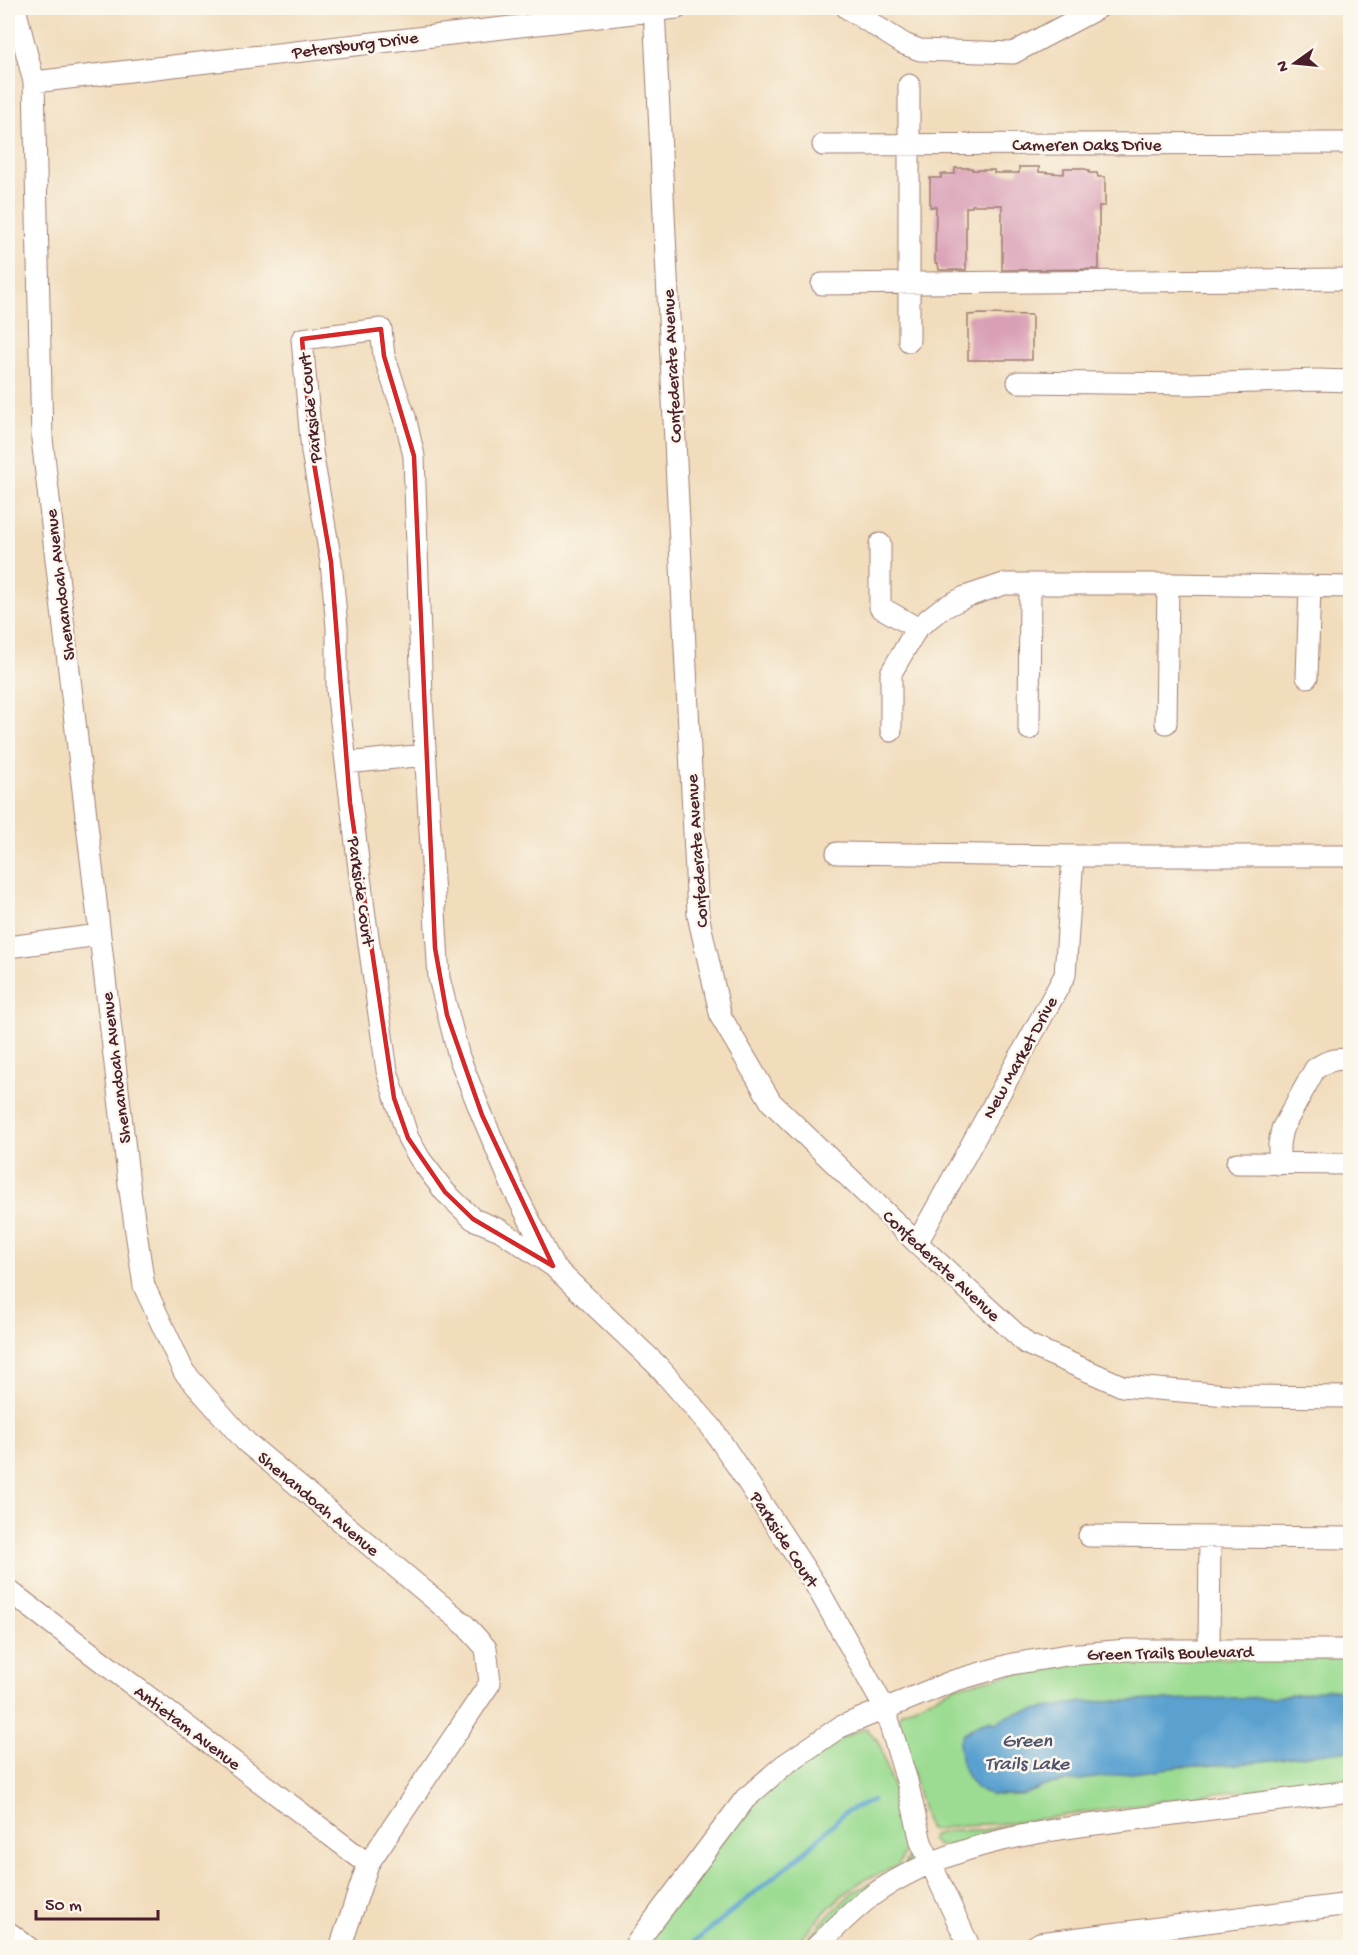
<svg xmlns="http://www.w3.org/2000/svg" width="1358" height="1955" viewBox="0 0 1358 1955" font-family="'Gochi Hand',sans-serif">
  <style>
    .green { fill: #9cdc92; stroke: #737e5e; stroke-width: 1.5 }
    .water { fill: #5aa1d0; stroke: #52607e; stroke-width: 1.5 }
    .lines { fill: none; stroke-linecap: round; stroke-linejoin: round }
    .stream { stroke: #5aa1d0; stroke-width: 4.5 }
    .building { fill: #d99fb6 }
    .minor-casing { stroke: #9e7e73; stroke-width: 23 }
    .minor { stroke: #fff; stroke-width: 21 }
    .marked { fill: none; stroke: #d62828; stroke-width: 4.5; stroke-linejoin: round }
    .labels { text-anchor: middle; stroke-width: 5; stroke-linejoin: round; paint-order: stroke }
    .street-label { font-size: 18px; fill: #4a1f2b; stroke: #fbf7ec }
    .water-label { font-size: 20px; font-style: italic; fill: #50536d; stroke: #fbf7ec }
  </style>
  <rect width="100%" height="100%" fill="#fbf7ec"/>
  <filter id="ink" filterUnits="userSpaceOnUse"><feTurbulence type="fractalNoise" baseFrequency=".0167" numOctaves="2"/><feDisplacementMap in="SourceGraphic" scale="12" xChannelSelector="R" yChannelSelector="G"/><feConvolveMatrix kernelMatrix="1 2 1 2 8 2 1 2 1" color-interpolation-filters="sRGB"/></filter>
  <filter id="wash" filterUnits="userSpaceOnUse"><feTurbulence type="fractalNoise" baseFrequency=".008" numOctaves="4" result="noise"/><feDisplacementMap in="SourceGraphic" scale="24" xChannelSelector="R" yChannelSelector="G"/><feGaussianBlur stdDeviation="1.35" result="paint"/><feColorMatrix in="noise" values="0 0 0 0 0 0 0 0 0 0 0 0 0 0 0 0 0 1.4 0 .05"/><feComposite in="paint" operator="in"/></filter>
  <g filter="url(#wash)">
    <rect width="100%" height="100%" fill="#f1dcbb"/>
    <path class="green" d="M1350,1657V1778L1277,1789L1224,1792L1012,1823L962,1825L932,1830L928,1828L898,1721L901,1712L957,1686L1080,1660Z
      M866,1728L879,1742L893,1787L907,1848L899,1864C888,1872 873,1875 861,1882C834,1898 814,1924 794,1947L640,1948L756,1798L833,1741Z
      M1056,1820L943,1847L936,1845L931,1839L933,1835L954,1830H982Z
      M911,1846L910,1862L807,1947L800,1948L825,1919L853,1892L902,1868L910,1855Z"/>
    <path class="water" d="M1328,1689L1350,1693V1750L1239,1764L1178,1767L1050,1784L1022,1795H992L977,1789L968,1777L962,1765L959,1742L963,1734L978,1724L992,1720L993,1723L1001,1721V1719L1016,1713L1082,1702L1274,1697L1303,1694Z"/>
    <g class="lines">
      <path class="stream" d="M687,1948L808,1849L844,1813L873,1800"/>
    </g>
    <g id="blocks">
      <path class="building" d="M1019,167H1039V172L1064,174V168H1080L1089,170V173H1097L1098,177H1105V206H1099V269L1002,270V205H972V207H966V270H939L938,264L935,263L936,207H930V178H941V174H955V168H972V170H994V173H1019Z
        M981,314L1032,315V360H968V315Z"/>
    </g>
  </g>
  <g filter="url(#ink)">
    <use href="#blocks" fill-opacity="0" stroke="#9e7e73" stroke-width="1.5"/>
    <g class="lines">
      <defs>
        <path id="minor" d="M15,8L34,82L42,439L129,1184L144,1286L184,1372L246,1442L464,1624L486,1648L490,1683L368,1864L340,1948
          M654,8L698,915L721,1017L771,1102L917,1243L1027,1344L1122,1386L1239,1396L1350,1397
          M847,8L904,44L920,50L1013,53L1098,8
          M34,82L677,8
          M823,145L1350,143
          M822,284L1350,279
          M909,341V85
          M1018,382L1191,384L1317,380L1350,381
          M880,544V607L917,628
          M1307,677L1310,586
          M1166,723L1168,584
          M1029,729L1030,584
          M891,731V673L917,628L941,609L965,597L1004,584H1173L1350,587
          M346,763L425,755
          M837,853L1073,856H1350
          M8,947L99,935
          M1237,1163L1350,1164
          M1279,1164V1144L1282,1129L1315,1069C1327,1060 1336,1059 1350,1059
          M917,1243L1065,975L1073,856
          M553,1266L513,1188L482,1115L459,1057L439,978L422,699L414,456L405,417L384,356L381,329L302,339L312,452L331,562L337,627V689L364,909L387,1071L408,1138L420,1159L445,1192L473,1219L500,1230L553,1266L658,1366L712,1428L818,1589L885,1709L907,1781L921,1842L970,1948
          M1089,1536L1350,1538
          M8,1590L368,1864
          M1209,1650L1210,1537
          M8,1932L29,1948
          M633,1948L745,1799L784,1765L840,1727L953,1681L1012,1664L1067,1655L1127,1650H1350
          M815,1948C836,1928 856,1906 880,1890C961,1837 1058,1829 1151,1817C1218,1808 1284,1799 1350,1791
          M1032,1948L1040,1943L1350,1904"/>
      </defs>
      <use href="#minor" class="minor-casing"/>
      <use href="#minor" class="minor"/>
    </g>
  </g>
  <path class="marked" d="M381,329L384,356L414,456L435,948L447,1015L482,1115L553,1266L473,1219L445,1192L408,1138L394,1098L350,803L331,562L312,452L302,339Z"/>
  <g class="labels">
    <g class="street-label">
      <text transform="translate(355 44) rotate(-7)" y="6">Petersburg Drive</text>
      <text x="1087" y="150">Cameren Oaks Drive</text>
      <text transform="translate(671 366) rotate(-93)" y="6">Confederate Avenue</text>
      <text transform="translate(309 408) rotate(-96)" y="6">Parkside Court</text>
      <text transform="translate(59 585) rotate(-97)" y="6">Shenandoah Avenue</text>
      <text transform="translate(696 851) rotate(-94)" y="6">Confederate Avenue</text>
      <text transform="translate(362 891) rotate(82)" y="6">Parkside Court</text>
      <text transform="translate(1019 1057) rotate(-61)" y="6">New Market Drive</text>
      <text transform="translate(115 1068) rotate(-97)" y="6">Shenandoah Avenue</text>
      <text transform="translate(942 1265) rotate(43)" y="6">Confederate Avenue</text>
      <text transform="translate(319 1503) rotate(40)" y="6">Shenandoah Avenue</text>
      <text transform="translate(785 1539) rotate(57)" y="6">Parkside Court</text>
      <text transform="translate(1170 1652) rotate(-1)" y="6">Green Trails Boulevard</text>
      <text transform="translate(188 1727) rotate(37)" y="6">Antietam Avenue</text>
    </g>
    <g class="water-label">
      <text x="1027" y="1746">Green<tspan x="1027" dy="23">Trails Lake</tspan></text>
    </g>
  </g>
  <rect width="1358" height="1955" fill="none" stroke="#fbf7ec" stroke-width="30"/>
  <g transform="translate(1295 63) rotate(255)" stroke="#fbf7ec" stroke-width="4.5" paint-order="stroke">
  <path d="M0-4.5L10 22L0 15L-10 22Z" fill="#4a1f2b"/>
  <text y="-9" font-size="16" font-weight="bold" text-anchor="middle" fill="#4a1f2b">N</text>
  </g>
  <path d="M36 1910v9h122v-9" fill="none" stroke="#4a1f2b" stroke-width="3"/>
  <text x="45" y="1910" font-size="18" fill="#4a1f2b" stroke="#fbf7ec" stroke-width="4.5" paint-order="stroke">50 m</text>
</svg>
